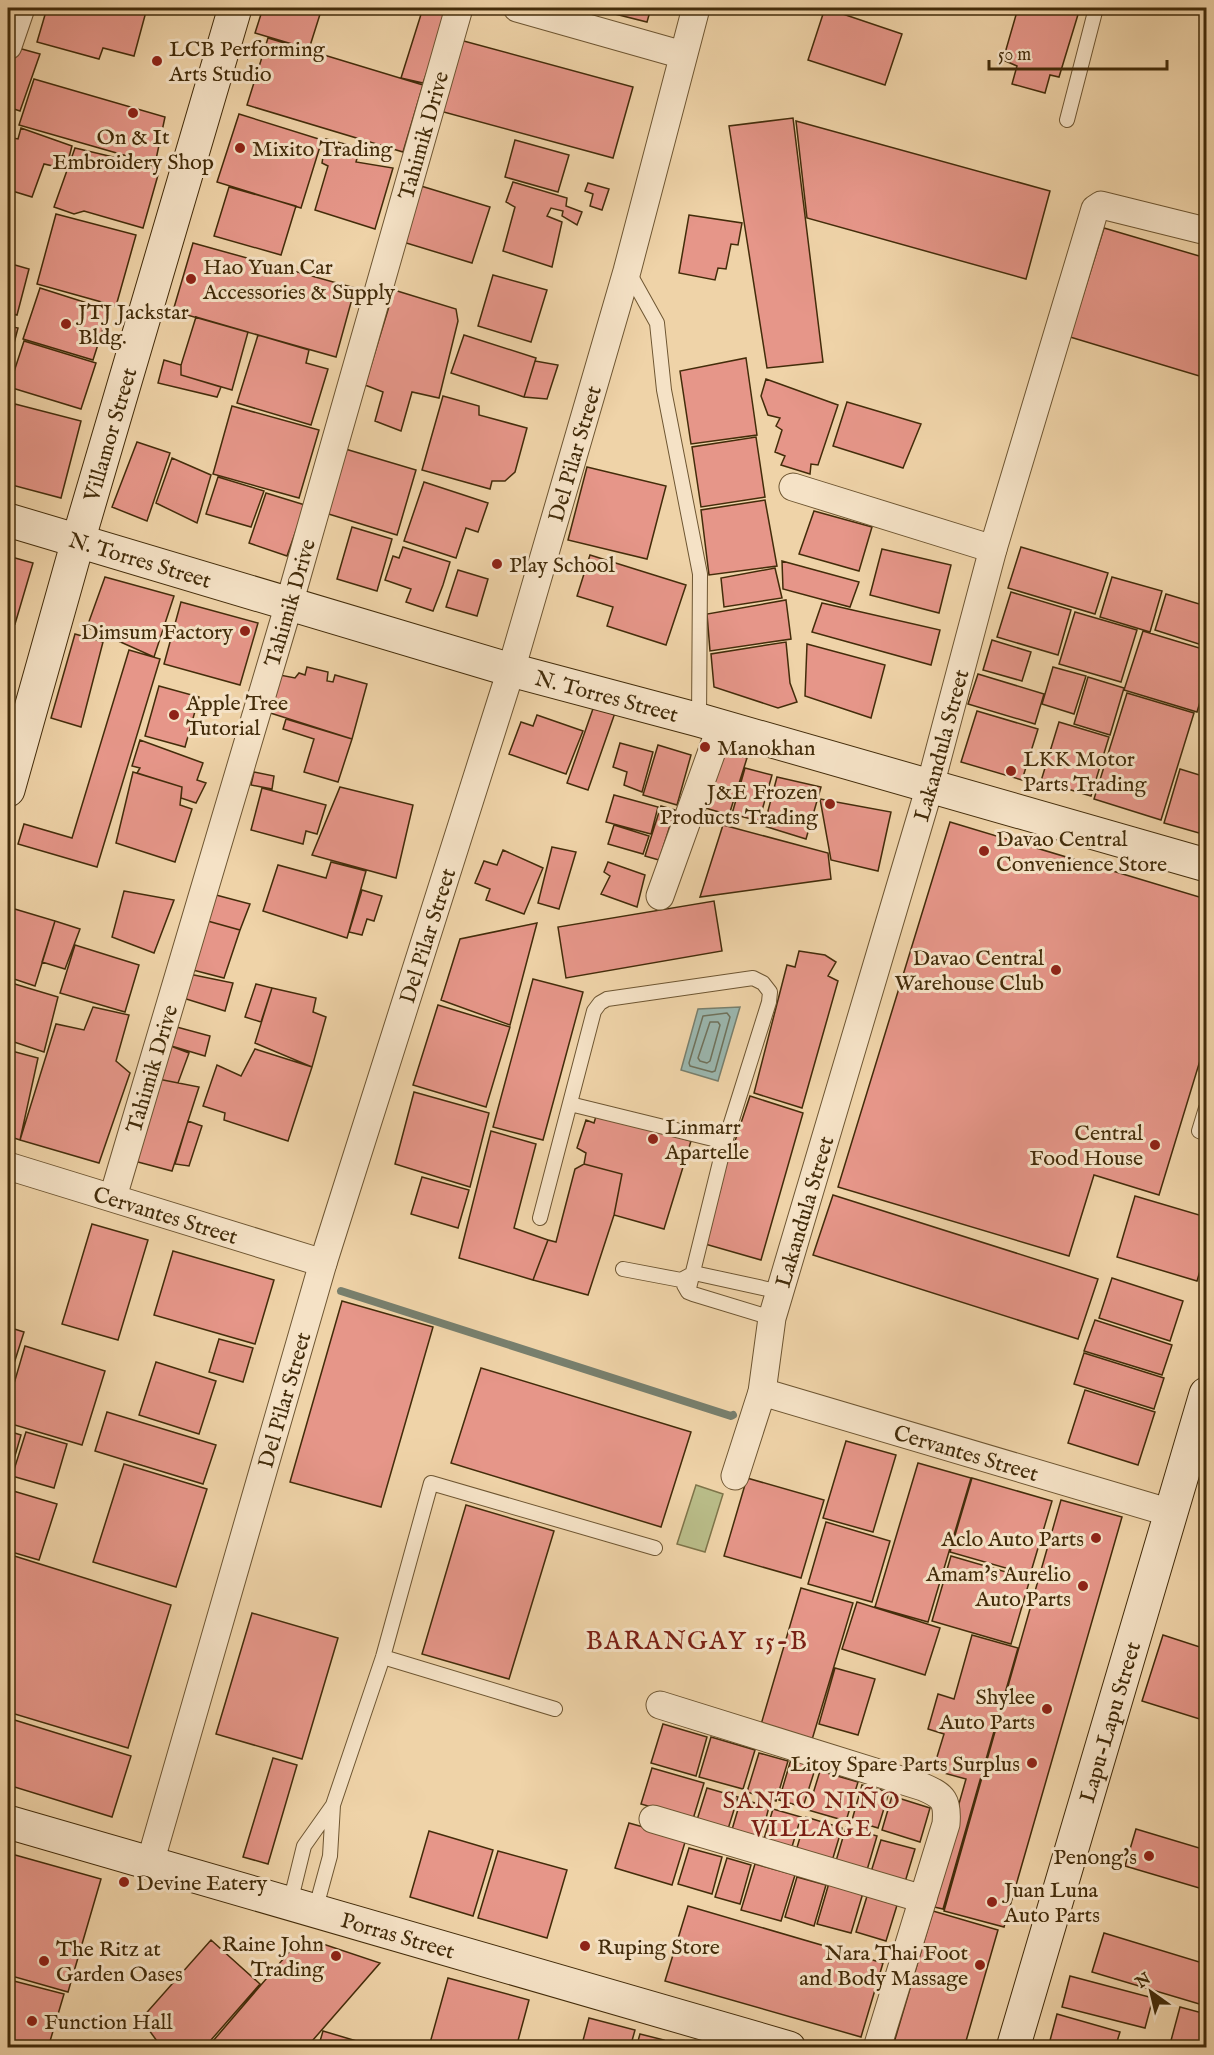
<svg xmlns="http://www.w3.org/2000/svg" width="1214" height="2055" viewBox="0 0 1214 2055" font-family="'IM FELL English',serif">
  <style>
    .green { fill: #b9bc88; stroke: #7e7449; stroke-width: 1.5 }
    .water { fill: #9bb7af; stroke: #787f6d; stroke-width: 1.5 }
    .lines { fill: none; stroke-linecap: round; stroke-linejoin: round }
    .shore { stroke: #6f725c; stroke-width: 1.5 }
    .stream { stroke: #787f6d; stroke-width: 8 }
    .building { fill: #e69689; stroke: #432c0a; stroke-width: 1.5 }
    .lane-casing { stroke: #6e5632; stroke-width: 16 }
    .street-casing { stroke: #6e5632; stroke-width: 29 }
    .secondary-casing { stroke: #432c0a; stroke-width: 35 }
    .lane { stroke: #f5e2c6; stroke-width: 14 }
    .street { stroke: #f5e2c6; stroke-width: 27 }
    .secondary { stroke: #f5e2c6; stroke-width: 33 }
    .poi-dot { fill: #8f2418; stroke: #f5e2c6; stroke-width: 2 }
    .labels { text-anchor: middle; stroke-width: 6; stroke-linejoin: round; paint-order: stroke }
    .poi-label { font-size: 22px; fill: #432c0a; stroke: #f5e2c6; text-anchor: start }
    .street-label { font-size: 22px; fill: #432c0a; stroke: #f5e2c6 }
    .neighbourhood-label { font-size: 24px; letter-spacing: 1.5px; fill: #7a1f14; stroke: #f5e2c6 }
    .quarter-label { font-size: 26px; letter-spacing: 1.5px; fill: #7a1f14; stroke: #f5e2c6 }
  </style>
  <rect width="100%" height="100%" fill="#efd3a8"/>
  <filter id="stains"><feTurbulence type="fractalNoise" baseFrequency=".00333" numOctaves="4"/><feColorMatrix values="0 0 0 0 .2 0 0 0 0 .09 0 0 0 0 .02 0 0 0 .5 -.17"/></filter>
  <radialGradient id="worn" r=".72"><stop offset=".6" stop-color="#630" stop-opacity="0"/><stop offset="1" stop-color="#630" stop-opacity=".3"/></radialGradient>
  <path class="green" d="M696,1485L723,1494L705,1552L677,1544Z"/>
  <path class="water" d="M740,1007L718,1081L681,1070L698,1009Z"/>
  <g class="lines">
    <path class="shore" d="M727,1013L730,1017L715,1071L712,1072L690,1066L689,1063L703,1016Z
      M710,1022H718L720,1025L710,1061L707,1063L700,1061L698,1058Z"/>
    <path class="stream" d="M341,1291L731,1416L733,1415"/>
  </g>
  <path class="building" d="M47,8H147L134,56L103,48L99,59L37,42Z
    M263,8H322L309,49L255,33Z
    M423,8H440L449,10L423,83L401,78Z
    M591,8H651L647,22Z
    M825,8L902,34L885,85L808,60Z
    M1018,8H1080L1059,77L1050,75L1045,93L1012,84L1017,66L1003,60Z
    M268,38L423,85L403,152L247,105Z
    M460,40L633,87L613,158L440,111Z
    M11,46L40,54L20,111L8,107V60Z
    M34,79L165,117L155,164L19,125Z
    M239,114L322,140L301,208L217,182Z
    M793,118L823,362L767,368L729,126Z
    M796,121L1050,191L1026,279L807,218Z
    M21,128L72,146L66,169L44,164L32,197L9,190L8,194V137L18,139Z
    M326,139L360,148L356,162L393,168L375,229L315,210L328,166L322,163Z
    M515,140L569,155L558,192L505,177Z
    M75,148L160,168L143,228L84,211L74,214L54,207Z
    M513,182L567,198L566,206L582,212L577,225L562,216L563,211L551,208L547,216L562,222L552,267L503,251L515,207L506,202Z
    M588,183L609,189L602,210L590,206L593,194L585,191Z
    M421,186L490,207L472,263L403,242Z
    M229,187L296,206L281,255L214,236Z
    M56,214L136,235L116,306L37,284Z
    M689,215L742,223L738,245L731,244L726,269L718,268L715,280L679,273Z
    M1104,228L1206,258V378L1070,337Z
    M193,243L355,288L336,357L173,311Z
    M8,263L29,269L17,315L8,313Z
    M493,275L547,290L531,342L478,326Z
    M40,288L109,310L93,360L23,339Z
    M394,290L456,309L458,321L439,398L412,392L401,431L375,421L383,392L365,385Z
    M196,317L248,332L232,390L181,375V365Z
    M8,326L18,328L8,366Z
    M258,335L309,350L306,363L328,369L311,425L237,403Z
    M464,335L536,358L524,397L451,373Z
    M24,341L96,363L81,409L9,387Z
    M746,358L757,435L691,444L680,371Z
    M164,360L181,365V375L221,387L217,397L158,383Z
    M535,361L558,365L547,399L524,397Z
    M766,379L838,405L818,465L811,464L810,474L781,465L785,456L775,452L782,430L776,426L780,418L768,415L761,396Z
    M443,396L479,406V415L527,428L515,472L505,481H492L490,489L422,470Z
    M847,402L921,424L903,468L833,446Z
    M15,404L81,421L61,498L8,484V435Z
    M232,406L319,430L299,498L213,474Z
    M756,437L765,497L701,507L692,447Z
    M137,442L170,453L147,521L112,507Z
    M342,448L416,470L397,535L322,512Z
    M172,458L211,475L197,523L156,503Z
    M587,467L666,486L647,559L568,540Z
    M218,477L264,491L251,527L206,514Z
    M424,482L488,503L478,532L466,528L456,558L404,541Z
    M266,493L305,505L287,556L249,543Z
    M765,500L777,566L709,575L701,510Z
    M814,511L872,527L859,571L799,554Z
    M352,527L392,539L377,591L337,579Z
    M403,547L450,562L443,585L433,611L406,602L411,589L385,580L393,556L399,558Z
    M1021,547L1108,573L1095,614L1008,588Z
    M882,549L951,565L939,613L870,595Z
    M590,555L686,585L666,645L607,626L613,607L577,596Z
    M8,556L33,563L15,624L8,622Z
    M782,561L859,582L850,607L783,589Z
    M775,568L782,598L724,607L721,578Z
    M458,570L488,579L477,616L446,607Z
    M105,577L174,596L154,657L87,627Z
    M1112,577L1162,591L1150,632L1100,617Z
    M1011,592L1071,610L1058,655L997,637Z
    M1166,594L1206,606L1205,646L1155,630Z
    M786,600L791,639L710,651L707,614Z
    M181,602L258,623L240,685L164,664Z
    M822,603L940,630L931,665L812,632Z
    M1075,612L1137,630L1121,682L1059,664Z
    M1143,631L1206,650V682L1197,712L1124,690Z
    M75,634L103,642L81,727L51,718Z
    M992,640L1031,652L1022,681L983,670Z
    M786,642L790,683L797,702L778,708L714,687L711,654Z
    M807,644L885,665L871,718L805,696Z
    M129,650L160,659L97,867L18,844L24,824L72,838Z
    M307,667L328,672L327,681L333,682L335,675L367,684L352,739L264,711L275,674L295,678L299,673L305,675Z
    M1053,667L1086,676L1074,714L1042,704Z
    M978,674L1044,694L1035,724L968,704Z
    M1088,677L1124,688L1110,735L1074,724Z
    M159,686L199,697L185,747L145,736Z
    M1127,693L1194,713L1161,820L1094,799Z
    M595,703L616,710L588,790L567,783Z
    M977,711L1038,729L1022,780L961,762Z
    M537,715L583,731L566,774L509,754L521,722L533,726Z
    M286,719L352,739L338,782L304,772L314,739L283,729Z
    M1059,722L1109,737L1091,796L1041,781Z
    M140,740L203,763L197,780L206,783L196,803L181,798L182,787L137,773L140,768L132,766Z
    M620,743L653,752L642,792L624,785L627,772L613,767Z
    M658,745L691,755L677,805L643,795Z
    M720,749L747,758L729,815L702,807Z
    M745,768L772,775L759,821L732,814Z
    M1180,769L1206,777V835L1164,823Z
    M133,772L182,787L180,805L192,809L175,862L116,843Z
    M254,772L274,776L272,789L251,785Z
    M777,777L821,787L806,839L764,826Z
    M340,787L413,805L396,878L312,855Z
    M262,788L326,805L317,834L306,831L303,844L251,830Z
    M614,795L658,807L651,834L606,822Z
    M820,799L891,812L878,871L831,860Z
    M661,806L675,810L659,860L645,856Z
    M950,822L1206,899V1041L1159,1195L1094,1175L1069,1256L838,1187Z
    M614,825L649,836L643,854L608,844Z
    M723,825L828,853L831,879L700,897Z
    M552,847L576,852L559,909L538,903Z
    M503,850L543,868L524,914L486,900L490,889L475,883L484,861L497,865Z
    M331,862L366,871L347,938L263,911L278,865L326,878Z
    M608,862L645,875L637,907L601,894L610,876L604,872Z
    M362,890L382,896L374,921L367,919L362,935L349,932Z
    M124,891L174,900L154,953L112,937Z
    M216,895L250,904L240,930L204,920Z
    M714,901L722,951L566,978L558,927Z
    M8,907L55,921L35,986L8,977Z
    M204,920L240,930L224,978L189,969Z
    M55,921L80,929L65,969L42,962Z
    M537,923L510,1025L441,1000L460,939Z
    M75,945L139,965L125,1012L60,993Z
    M799,951L825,955L836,962L828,976L838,981L802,1108L754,1093L787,965L795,967Z
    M189,974L233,983L225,1011L183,998Z
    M533,979L583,992L543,1140L493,1127Z
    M8,982L58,997L44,1052L8,1040Z
    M256,984L272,988L261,1022L245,1017Z
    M272,988L316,998L313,1012L326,1017L312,1067L255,1043Z
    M438,1005L510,1027L486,1107L413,1085Z
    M93,1007L129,1015L116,1061L130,1073L99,1163L20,1140L56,1024L84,1030Z
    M173,1026L210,1036L205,1056L168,1045Z
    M168,1045L189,1053L178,1083L158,1079Z
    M255,1049L312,1067L288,1141L224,1120L225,1113L203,1106L217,1065L241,1076Z
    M8,1050L38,1058L20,1140L8,1136Z
    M158,1079L199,1087L172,1171L134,1161Z
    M414,1092L489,1113L470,1187L395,1164Z
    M750,1096L803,1113L761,1260L705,1244L721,1187L717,1185L727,1150H732Z
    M597,1113L691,1141L664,1229L614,1215L622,1174L584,1164L586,1153L577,1148L586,1120L594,1123Z
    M188,1121L202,1126L189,1166L175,1164Z
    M491,1131L536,1144L514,1228L548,1240L533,1280L459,1258Z
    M584,1164L622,1174L614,1215L588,1295L533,1280L548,1240L556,1242L575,1169Z
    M422,1177L469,1190L458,1228L411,1214Z
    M833,1195L1098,1279L1078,1339L813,1255Z
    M1135,1196L1206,1217V1251L1197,1281L1117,1257Z
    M92,1224L148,1240L118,1340L62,1324Z
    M173,1251L274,1280L255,1344L154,1315Z
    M1112,1278L1183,1301L1170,1341L1099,1318Z
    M342,1301L433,1327L381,1507L290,1482Z
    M1095,1320L1172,1345L1162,1375L1084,1351Z
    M8,1327L24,1332L11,1373L8,1372Z
    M219,1339L253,1348L243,1382L209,1372Z
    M25,1346L105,1371L82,1445L8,1423V1404Z
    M1084,1353L1164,1378L1154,1409L1074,1384Z
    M156,1362L216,1381L199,1434L139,1415Z
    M481,1368L691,1432L661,1527L451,1463Z
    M1085,1390L1155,1412L1138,1465L1068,1443Z
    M107,1412L216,1445L203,1484L95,1451Z
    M8,1431L21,1435L8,1480Z
    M26,1432L67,1444L54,1488L12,1476Z
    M846,1441L896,1455L873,1532L823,1518Z
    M918,1463L971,1478L928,1622L875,1607Z
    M124,1464L207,1489L176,1587L93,1562Z
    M747,1478L824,1500L801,1578L724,1556Z
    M972,1478L1052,1501L1030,1575L950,1552Z
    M10,1490L57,1504L39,1560L8,1551V1497Z
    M1061,1500L1122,1517L1004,1927L944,1911Z
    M466,1505L554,1531L509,1679L422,1654Z
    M826,1522L890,1541L872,1602L808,1584Z
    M8,1554L171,1605L128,1748L8,1712Z
    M951,1556L1030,1579L1011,1644L932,1621Z
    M801,1588L853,1603L811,1743L760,1728Z
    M857,1602L940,1628L925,1675L842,1649Z
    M252,1613L338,1638L302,1759L216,1734Z
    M972,1635L1018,1648L943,1909L930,1906L966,1779L933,1770L944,1734L928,1729L938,1694L954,1699Z
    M1163,1635L1206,1649V1721L1142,1701Z
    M835,1668L875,1679L858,1735L819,1724Z
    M8,1718L131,1756L112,1817L8,1785Z
    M663,1724L707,1737L696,1776L651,1763Z
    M711,1737L755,1750L743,1789L699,1777Z
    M759,1753L788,1761L776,1801L747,1792Z
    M792,1756L817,1763L803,1807L779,1800Z
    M273,1758L297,1765L268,1864L243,1857Z
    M652,1768L704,1783L693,1819L641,1804Z
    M820,1771L858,1782L846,1821L808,1810Z
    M862,1785L889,1792L878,1828L852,1820Z
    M707,1788L738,1797L728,1829L697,1820Z
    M892,1796L930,1808L920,1842L882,1830Z
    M741,1799L769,1807L760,1841L731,1833Z
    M773,1809L801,1817L791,1850L763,1842Z
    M806,1817L842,1828L832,1861L796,1851Z
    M629,1823L686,1839L672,1885L615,1868Z
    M846,1827L877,1836L867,1870L836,1861Z
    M1136,1829L1206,1850V1890L1125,1866Z
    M429,1831L493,1850L473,1916L410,1897Z
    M881,1840L915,1849L905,1882L871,1872Z
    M689,1848L722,1857L712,1894L678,1884Z
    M498,1851L567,1870L547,1938L478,1918Z
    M8,1853L101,1879L68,1992L8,1975Z
    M727,1858L751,1865L740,1904L715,1897Z
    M755,1864L795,1875L781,1921L741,1910Z
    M797,1877L826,1885L814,1926L785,1917Z
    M829,1883L863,1893L851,1933L817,1924Z
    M868,1893L898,1902L886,1941L856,1932Z
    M688,1906L883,1963L861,2037L665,1981Z
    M933,1911L998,1930L964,2048H897L893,2046Z
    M1104,1933L1206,1964V2006L1092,1972Z
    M302,1937L380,1963L306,2048H207Z
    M211,1940L260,1984L204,2048H162L141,2019Z
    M1070,1976L1153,1998L1145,2028L1062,2007Z
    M448,1978L529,2000L516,2048H446L430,2043Z
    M10,1980L64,1994L48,2048H8V1990Z
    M1180,2007L1206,2014V2048H1169Z
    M1057,2014L1120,2032L1115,2048H1048Z
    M589,2018L635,2030L630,2048H581Z
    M323,2031L380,2048H318Z
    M640,2034L664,2040L662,2048H636Z"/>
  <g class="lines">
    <defs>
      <path id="lane" d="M1067,120L1096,8
        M628,271L657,323L664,390L700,574L699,720
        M570,1104L725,1142
        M1206,1108L1199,1131L1206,1134
        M540,1218L594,1011L600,1003L607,999L753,978L763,983L770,992L769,1002L725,1142L688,1292
        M623,1269L681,1280L694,1273L781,1292
        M684,1285L688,1292L693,1294L772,1318
        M383,1657L555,1709
        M290,1903L304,1846L333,1805
        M315,1911L330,1856L333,1805L383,1657L431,1483L655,1548"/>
      <g id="street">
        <path d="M517,8L683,55"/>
        <path d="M8,46L21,8"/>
        <path d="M793,487L993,549"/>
        <path d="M660,896L721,726"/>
        <path id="s1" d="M8,1166L323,1263"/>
        <path id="s2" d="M113,1197L289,604L459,8"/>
        <path id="s3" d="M762,1392L1171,1513"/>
        <path id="s4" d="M735,1476L762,1392L772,1318L930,786L993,549L1095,209L1101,205L1206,231"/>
        <path d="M660,1705L923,1787C944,1796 948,1801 946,1824L877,2048"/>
        <path d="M653,1819L923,1899"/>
        <path id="s5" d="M150,1863L323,1263L511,670L627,271L696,8"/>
      </g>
      <g id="secondary">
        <path id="s6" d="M8,520L511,670L699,720L1206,865"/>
        <path id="s7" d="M8,790L78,541L235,8"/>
        <path id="s8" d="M8,1822L789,2048"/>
        <path id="s9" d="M1013,2048L1206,1394"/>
      </g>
    </defs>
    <use href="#lane" class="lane-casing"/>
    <use href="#street" class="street-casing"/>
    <use href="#secondary" class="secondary-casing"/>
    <use href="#lane" class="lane"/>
    <use href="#street" class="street"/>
    <use href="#secondary" class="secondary"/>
  </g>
  <g class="poi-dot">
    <circle cx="157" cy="61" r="6"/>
    <circle cx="133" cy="113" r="6"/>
    <circle cx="240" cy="148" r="6"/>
    <circle cx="191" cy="279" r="6"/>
    <circle cx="66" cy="324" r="6"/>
    <circle cx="497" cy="564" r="6"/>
    <circle cx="245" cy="631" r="6"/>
    <circle cx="174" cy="715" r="6"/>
    <circle cx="705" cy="747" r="6"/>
    <circle cx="1011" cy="771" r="6"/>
    <circle cx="830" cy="804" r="6"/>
    <circle cx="984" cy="851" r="6"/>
    <circle cx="1056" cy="970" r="6"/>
    <circle cx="653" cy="1139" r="6"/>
    <circle cx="1155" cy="1145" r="6"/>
    <circle cx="1096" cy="1538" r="6"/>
    <circle cx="1083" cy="1586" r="6"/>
    <circle cx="1047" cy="1709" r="6"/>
    <circle cx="1032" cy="1763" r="6"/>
    <circle cx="1149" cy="1856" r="6"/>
    <circle cx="124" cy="1882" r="6"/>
    <circle cx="992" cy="1902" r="6"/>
    <circle cx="585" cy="1946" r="6"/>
    <circle cx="336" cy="1956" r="6"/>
    <circle cx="44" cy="1961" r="6"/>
    <circle cx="980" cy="1965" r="6"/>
    <circle cx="32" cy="2021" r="6"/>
  </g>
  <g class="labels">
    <g class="poi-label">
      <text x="169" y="56">LCB Performing<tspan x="169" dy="25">Arts Studio</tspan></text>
      <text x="133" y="144" text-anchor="middle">On &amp; It<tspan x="133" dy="25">Embroidery Shop</tspan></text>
      <text x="252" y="156">Mixito Trading</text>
      <text x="203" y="274">Hao Yuan Car<tspan x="203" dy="25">Accessories &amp; Supply</tspan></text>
      <text x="78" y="319">JTJ Jackstar<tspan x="78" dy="25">Bldg.</tspan></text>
      <text x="509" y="572">Play School</text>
      <text x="233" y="639" text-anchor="end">Dimsum Factory</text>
      <text x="186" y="710">Apple Tree<tspan x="186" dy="25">Tutorial</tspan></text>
      <text x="717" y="755">Manokhan</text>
      <text x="1023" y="766">LKK Motor<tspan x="1023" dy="25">Parts Trading</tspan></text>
      <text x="818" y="799" text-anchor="end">J&amp;E Frozen<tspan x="818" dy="25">Products Trading</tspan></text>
      <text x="996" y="846">Davao Central<tspan x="996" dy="25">Convenience Store</tspan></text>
      <text x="1044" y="965" text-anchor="end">Davao Central<tspan x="1044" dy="25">Warehouse Club</tspan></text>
      <text x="665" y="1134">Linmarr<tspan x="665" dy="25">Apartelle</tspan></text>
      <text x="1143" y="1140" text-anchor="end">Central<tspan x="1143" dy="25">Food House</tspan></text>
      <text x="1084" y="1546" text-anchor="end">Aclo Auto Parts</text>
      <text x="1071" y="1581" text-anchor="end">Amam's Aurelio<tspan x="1071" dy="25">Auto Parts</tspan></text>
      <text x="1035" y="1704" text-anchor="end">Shylee<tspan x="1035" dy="25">Auto Parts</tspan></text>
      <text x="1020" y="1771" text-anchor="end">Litoy Spare Parts Surplus</text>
      <text x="1137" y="1864" text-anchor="end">Penong's</text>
      <text x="136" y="1890">Devine Eatery</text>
      <text x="1004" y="1897">Juan Luna<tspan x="1004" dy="25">Auto Parts</tspan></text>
      <text x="324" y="1951" text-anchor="end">Raine John<tspan x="324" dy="25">Trading</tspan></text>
      <text x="597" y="1954">Ruping Store</text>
      <text x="56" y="1956">The Ritz at<tspan x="56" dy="25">Garden Oases</tspan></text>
      <text x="968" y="1960" text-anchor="end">Nara Thai Foot<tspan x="968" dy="25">and Body Massage</tspan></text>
      <text x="44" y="2029">Function Hall</text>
    </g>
    <g class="street-label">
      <text dy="8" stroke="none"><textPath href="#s2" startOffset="1106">Tahimik Drive</textPath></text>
      <text dy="8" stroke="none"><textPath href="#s7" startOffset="370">Villamor Street</textPath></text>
      <text dy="8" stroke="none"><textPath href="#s5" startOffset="1472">Del Pilar Street</textPath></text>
      <text dy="8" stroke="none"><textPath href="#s6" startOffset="138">N. Torres Street</textPath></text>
      <text dy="8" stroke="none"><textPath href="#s2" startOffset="620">Tahimik Drive</textPath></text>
      <text dy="8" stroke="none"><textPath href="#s6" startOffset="624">N. Torres Street</textPath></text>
      <text dy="8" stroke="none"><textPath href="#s4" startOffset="760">Lakandula Street</textPath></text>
      <text dy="8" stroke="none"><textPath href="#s5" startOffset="968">Del Pilar Street</textPath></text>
      <text dy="8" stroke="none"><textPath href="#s2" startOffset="134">Tahimik Drive</textPath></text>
      <text dy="8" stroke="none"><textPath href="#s4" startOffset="274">Lakandula Street</textPath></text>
      <text dy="8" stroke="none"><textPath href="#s1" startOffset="165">Cervantes Street</textPath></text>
      <text dy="8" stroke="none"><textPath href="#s5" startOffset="482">Del Pilar Street</textPath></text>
      <text dy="8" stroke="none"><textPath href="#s3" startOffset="213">Cervantes Street</textPath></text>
      <text dy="8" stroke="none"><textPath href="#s9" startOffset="340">Lapu-Lapu Street</textPath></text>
      <text dy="8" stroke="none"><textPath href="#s8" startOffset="406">Porras Street</textPath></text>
    </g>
    <g class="neighbourhood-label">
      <text x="812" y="1808">SANTO NIÑO<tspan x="812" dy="28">VILLAGE</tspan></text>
    </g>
    <g class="quarter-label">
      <text x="697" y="1649">BARANGAY 15-B</text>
    </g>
  </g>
  <rect width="1214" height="2055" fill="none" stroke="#efd3a8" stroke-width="30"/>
  <rect x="9" y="9" width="1196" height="2037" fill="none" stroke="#432c0a" stroke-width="3"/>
  <rect x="15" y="15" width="1184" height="2025" fill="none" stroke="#432c0a" stroke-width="1.5"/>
  <g transform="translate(1151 1992) rotate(326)" stroke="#f5e2c6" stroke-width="4.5" paint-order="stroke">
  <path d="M0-4.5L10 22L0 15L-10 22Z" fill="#432c0a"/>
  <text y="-9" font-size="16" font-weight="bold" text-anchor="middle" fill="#432c0a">N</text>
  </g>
  <path d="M989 60v9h178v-9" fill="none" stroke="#432c0a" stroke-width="3"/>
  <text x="998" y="60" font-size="18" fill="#432c0a" stroke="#f5e2c6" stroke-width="4.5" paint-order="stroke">50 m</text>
  <rect width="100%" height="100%" filter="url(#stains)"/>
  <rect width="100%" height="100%" fill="url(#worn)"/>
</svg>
